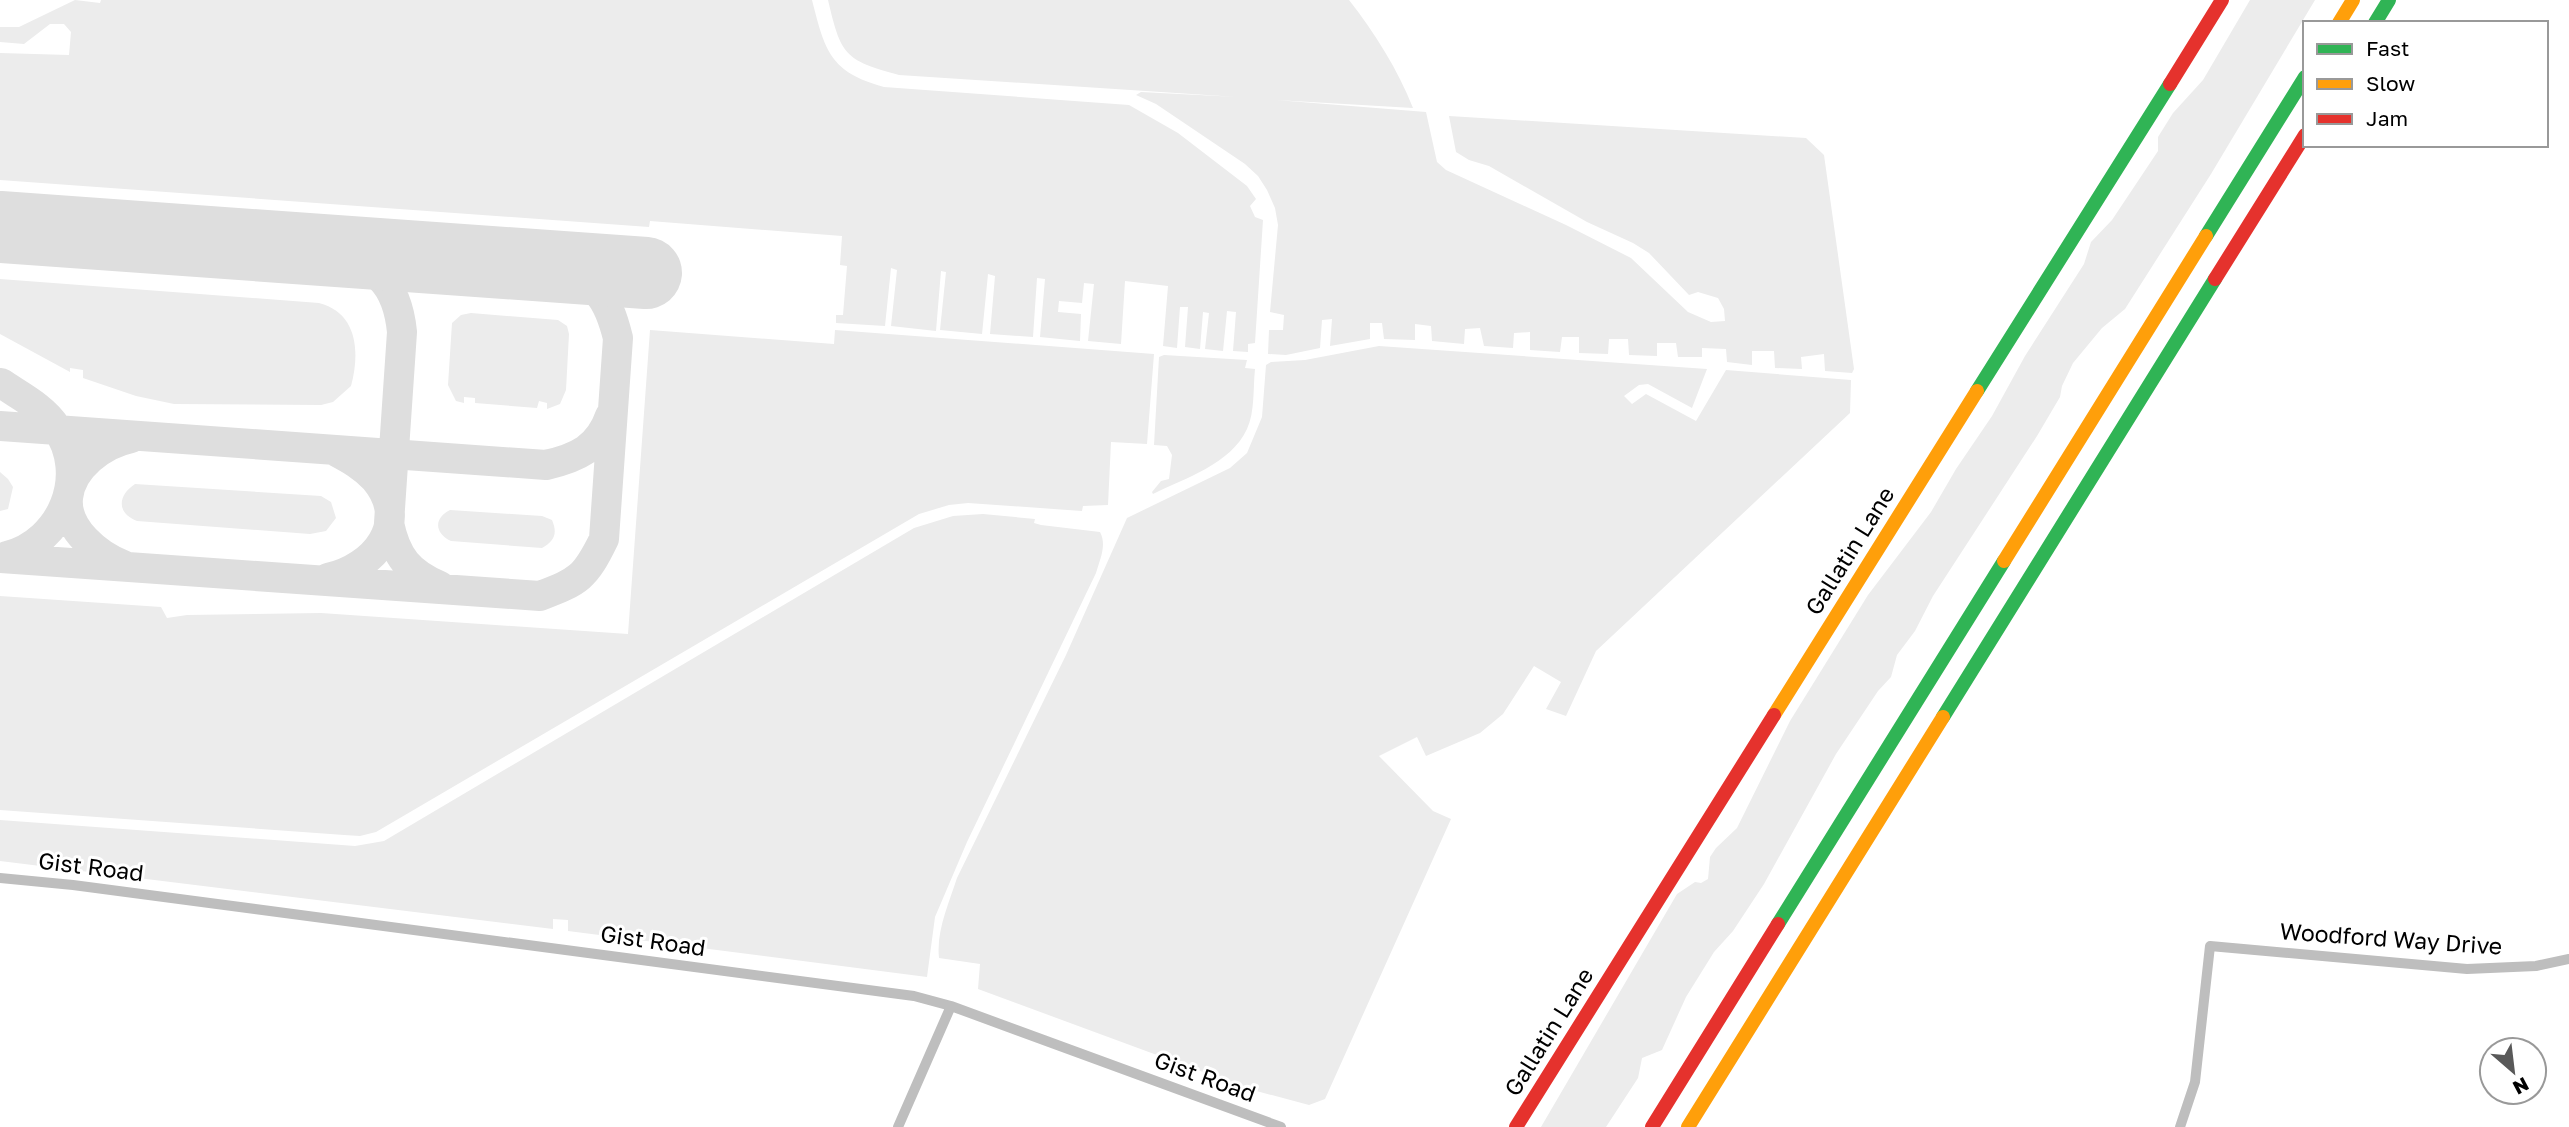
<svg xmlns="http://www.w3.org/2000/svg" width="2569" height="1127" viewBox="0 0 2569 1127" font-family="'Golos Text',sans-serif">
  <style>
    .green { fill: #ececec }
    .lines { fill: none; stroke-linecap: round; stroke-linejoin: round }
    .taxiway { stroke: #dedede; stroke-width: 30 }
    .runway { stroke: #dedede; stroke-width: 72 }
    .street { stroke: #bebebe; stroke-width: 10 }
    .fast { stroke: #30b455; stroke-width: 14 }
    .slow { stroke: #ff9f0a; stroke-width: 14 }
    .jam { stroke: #e5322d; stroke-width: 14 }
    .labels { text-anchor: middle; stroke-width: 6; stroke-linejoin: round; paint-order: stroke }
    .street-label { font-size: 23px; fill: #000; stroke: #fff }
  </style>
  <rect width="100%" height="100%" fill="#fff"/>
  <path class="green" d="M75,0L100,3L101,0H812C825,51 830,72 884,87L1129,105L1178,133L1247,186L1256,199L1250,206L1255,217L1263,220L1255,343L1248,344V352L1233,351L1236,312L1227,311L1223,351L1205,349L1209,313L1203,312L1200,349L1185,347L1188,307H1180L1177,348L1163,346L1168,286L1125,281L1121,344L1088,341L1094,284L1084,283L1082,303L1059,301L1058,312L1081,314L1080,341L1040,337L1045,279L1037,278L1033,337L990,334L995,276L988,274L982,334L940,330L946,272L941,271L936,331L891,326L897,270L891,268L885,326L836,323V315H843L847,266L840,265L842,236L650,221L649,227L0,180V53L69,55L71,32L64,24H50L24,44L0,42V27H19Z
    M828,0H1349C1375,33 1398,70 1413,108L1276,100L1426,112L1437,162L1446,170L1566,225L1631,258L1688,312L1711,322L1725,321L1724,309L1718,298L1698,292L1689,295L1649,253L1633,243L1587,222L1489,166L1469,160L1456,152L1449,116L1806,138L1824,155L1854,369L1852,373L1825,371L1824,354L1801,357L1802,369L1775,368L1774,351H1752V365L1727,362L1726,349L1702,348V357H1678L1676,343H1657V356L1629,355L1628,339H1609L1608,354L1579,353V337H1562L1560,352L1530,350V332L1514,333L1513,348L1484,346L1480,328L1465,329L1464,344L1432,341L1431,326L1415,324V340L1384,339L1382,323H1370V339L1330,346L1332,319L1322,320L1320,348L1286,355L1268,354L1269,330H1283L1284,315L1270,312L1278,225L1275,208L1267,190L1258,176L1245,164L1156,104L1136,95L1141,92L1237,97L899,75C844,60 841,55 828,0Z
    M2250,0H2315L2211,174L2125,309L2102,328L2073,363L2062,386L2060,397L2037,436L1933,596L1915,631L1897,655L1891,677L1878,691L1836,754L1764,884L1733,931L1714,952L1686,997L1662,1050L1642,1058L1638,1078L1606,1127H1541L1677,894L1695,882L1701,883L1708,879L1710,857L1716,848L1737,828L1790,721L1868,595L1931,512L1956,469L1992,416L2025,356L2084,264L2091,242L2112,220L2158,151V137L2173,113L2203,80Z
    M0,279L319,303C358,313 360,353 351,386L333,402L321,405L174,404L136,396L83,378V370L70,368V372L0,334Z
    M471,313L558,320L567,326L569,334L566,390L560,404L547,409V403L539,401L537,408L475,403V398L464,397V403L456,401L448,385L452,323L461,315Z
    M650,330L834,344L835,330L1154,354L1147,444L1111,442L1108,505L1083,506L1082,511L968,503L949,505L919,514L376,832L360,836L344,835L0,810V596L161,607L167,618L187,615L321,613L628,634Z
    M1379,346L1707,369L1692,408L1648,384L1639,385L1624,396L1632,404L1646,394L1696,421L1726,370L1851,380L1850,413L1596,651L1566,716L1546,709L1561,682L1534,666L1503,714L1480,733L1426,756L1417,737L1379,756L1433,811L1451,819L1325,1099L1309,1105L1249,1089L978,989L980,964L939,958C936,931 949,903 957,878L1066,655L1127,518L1230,468L1247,453L1262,417L1266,365L1271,362L1305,360Z
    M1164,355L1247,360L1245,368L1255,369C1253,388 1255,412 1247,429C1231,464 1185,478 1153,494L1152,492L1161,481L1169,479L1172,455L1167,446L1154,445L1159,357Z
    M0,472L8,479L13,487L8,509L0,511Z
    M135,484L321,496L331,502L336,518L326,531L310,534L137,521C116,513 118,495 135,484Z
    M450,510L542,516L552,520C558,534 554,541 542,548L451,541C434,533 434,518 450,510Z
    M983,514L1035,519L1034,523L1041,525L1100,532C1107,545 1100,559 1096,573L967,842L935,917L927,977L568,931V920L553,919V929L0,861V820L355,846L384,841L914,528L953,516Z"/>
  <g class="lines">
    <path class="taxiway" d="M328,251C375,266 397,281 402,332L389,523C396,557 409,573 440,586
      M1,383C20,396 43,407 56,427C90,475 62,542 7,556
      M0,426L546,465C577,458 599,448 610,416
      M0,558L540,596C579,581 585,578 604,539L618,338C607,294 597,286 557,267
      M123,565C98,555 65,529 68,498C71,467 103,444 131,438
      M328,578C374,568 412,523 375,479C363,466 350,459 335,451"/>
    <path class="runway" d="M0,227L646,273"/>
    <path class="street" d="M0,878L73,885L914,996L951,1006L1281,1127
      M898,1127L951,1006
      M2180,1127L2195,1082L2210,946L2467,969L2536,966L2569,959"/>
    <path class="fast" d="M2375,23L2389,0
      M2206,236L2305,77
      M1977,391L2170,84
      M1943,717L2215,279
      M1778,924L2004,561"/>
    <path class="slow" d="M2339,23L2353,0
      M2004,561L2206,236
      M1774,715L1977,391
      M1688,1127L1943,717"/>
    <path class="jam" d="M2170,84L2222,0
      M2215,279L2305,135
      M1516,1127L1774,715
      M1652,1127L1778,924"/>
  </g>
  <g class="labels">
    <g class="street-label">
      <text transform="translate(1850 551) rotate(-58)" y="8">Gallatin Lane</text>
      <text transform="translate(91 867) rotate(7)" y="8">Gist Road</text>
      <text transform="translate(2391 939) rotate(4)" y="8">Woodford Way Drive</text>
      <text transform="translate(653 941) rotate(8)" y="8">Gist Road</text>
      <text transform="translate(1549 1032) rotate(-58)" y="8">Gallatin Lane</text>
      <text transform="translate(1205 1077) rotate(20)" y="8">Gist Road</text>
    </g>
  </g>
  <rect x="2303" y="21" width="245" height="126" fill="#ffffff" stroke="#999999" stroke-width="2"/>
  <rect x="2317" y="44" width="35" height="10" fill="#30b455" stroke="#999999" stroke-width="2"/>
  <text x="2366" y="56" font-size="21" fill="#000000">Fast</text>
  <rect x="2317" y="79" width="35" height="10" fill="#ff9f0a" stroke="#999999" stroke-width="2"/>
  <text x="2366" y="91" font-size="21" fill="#000000">Slow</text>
  <rect x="2317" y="114" width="35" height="10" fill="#e5322d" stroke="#999999" stroke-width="2"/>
  <text x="2366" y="126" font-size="21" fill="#000000">Jam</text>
  <g transform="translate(2513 1071) rotate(152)"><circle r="33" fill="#ffffff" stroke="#999999" stroke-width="2"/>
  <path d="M0-5L12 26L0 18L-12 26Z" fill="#595959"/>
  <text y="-10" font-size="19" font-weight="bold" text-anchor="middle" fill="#000000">N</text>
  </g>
</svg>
